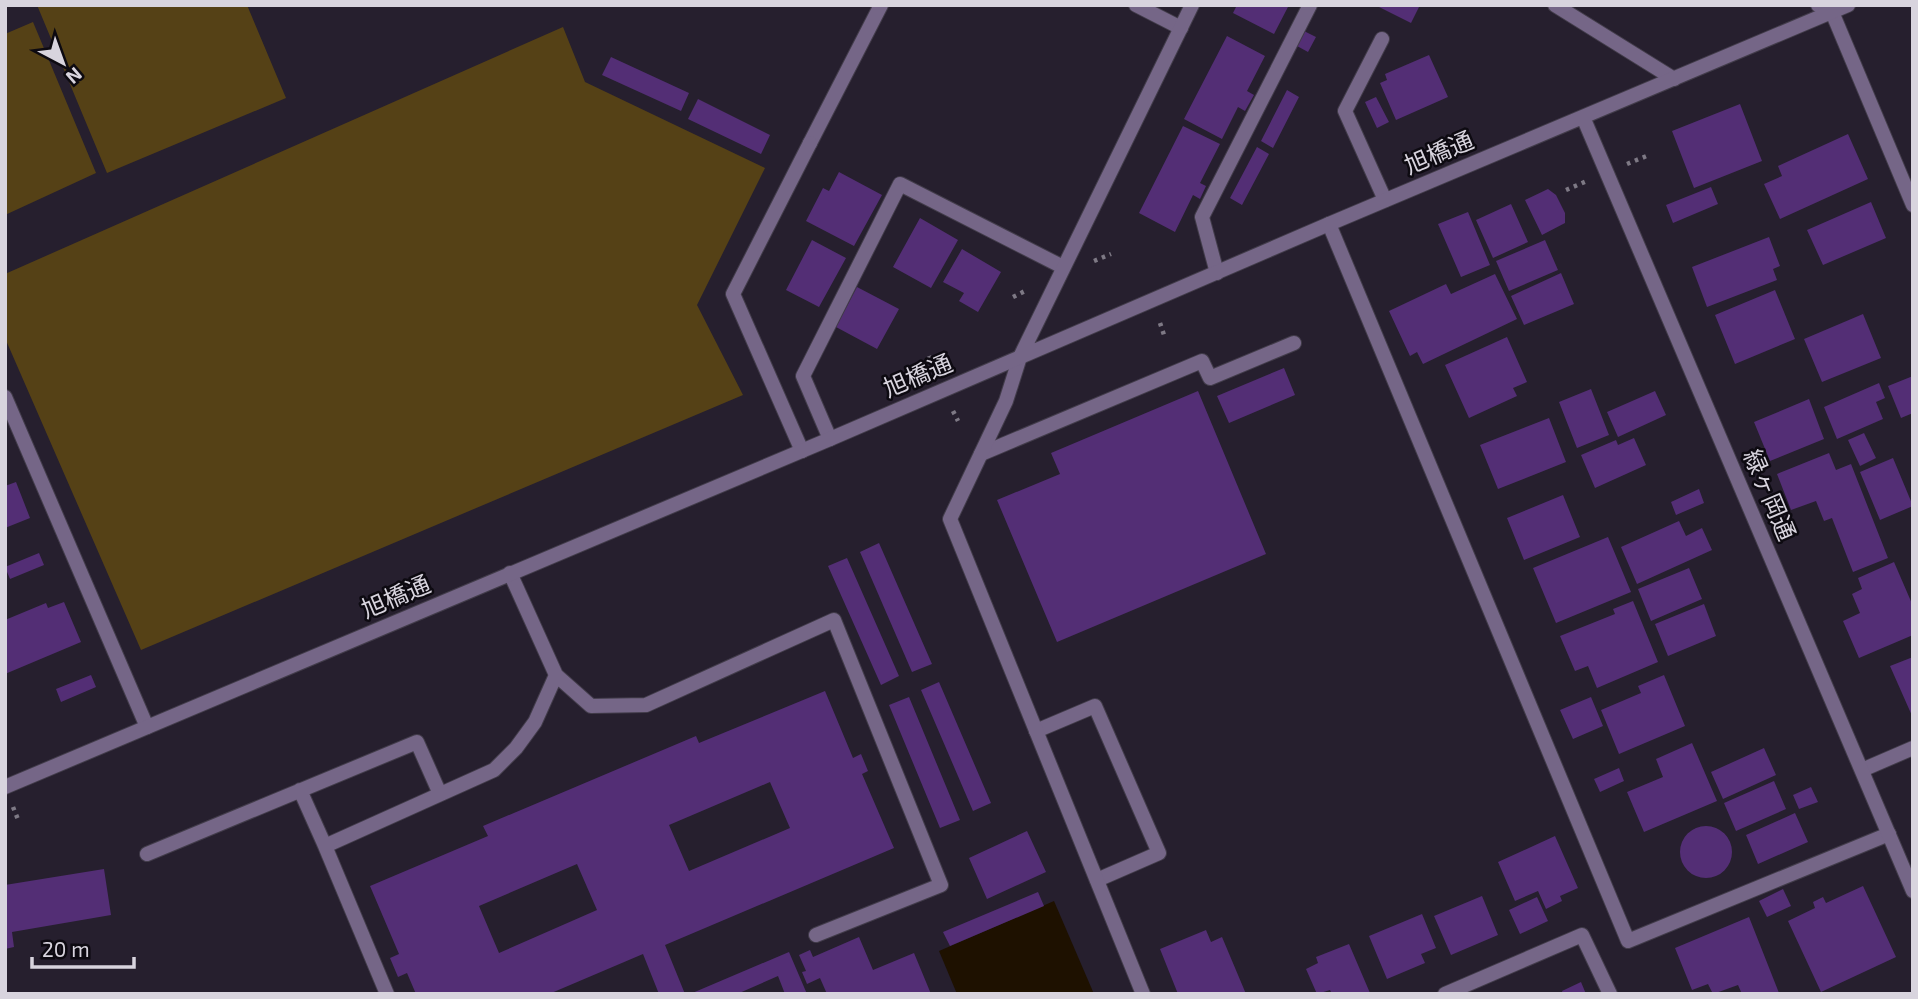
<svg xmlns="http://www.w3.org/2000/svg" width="1918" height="999" viewBox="0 0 1918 999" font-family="'Exo 2','Noto Sans JP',sans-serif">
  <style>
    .green { fill: #554116 }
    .water { fill: #1e1100 }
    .building { fill: #532e75; fill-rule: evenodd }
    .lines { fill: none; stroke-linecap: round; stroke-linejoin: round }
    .service-casing { stroke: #423c4a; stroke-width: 16 }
    .minor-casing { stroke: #423c4a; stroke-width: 16 }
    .tertiary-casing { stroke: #423c4a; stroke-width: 16 }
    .path { stroke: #7e7985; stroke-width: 4.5; stroke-dasharray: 3.5 5; stroke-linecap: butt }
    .service { stroke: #756687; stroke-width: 14 }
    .minor { stroke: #756687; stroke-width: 14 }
    .tertiary { stroke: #756687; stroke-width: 14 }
    .labels { text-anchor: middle; stroke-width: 5; stroke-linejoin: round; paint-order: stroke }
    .street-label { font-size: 24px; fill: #d8d4de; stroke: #0d0a11 }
  </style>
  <rect width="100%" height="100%" fill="#261f2e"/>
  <path class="green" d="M37,5H247L286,98L107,173Z
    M33,22L96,173L5,215V34Z
    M563,27L585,82L765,168L697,305L743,395L141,650L5,338V274Z"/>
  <path class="water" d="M1054,901L1094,994H957L939,951Z"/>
  <path class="building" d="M1237,5H1289L1274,34L1233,13Z
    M1375,5H1420L1411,23Z
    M1304,31L1316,37L1308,52L1297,46Z
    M1227,36L1265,56L1247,91L1254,95L1245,111L1238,107L1222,139L1184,119Z
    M1429,55L1448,97L1396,120L1380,83L1387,80L1385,74Z
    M611,57L689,93L681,111L602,75Z
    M1287,90L1299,97L1273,148L1261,141Z
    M1376,97L1389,122L1377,128L1365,102Z
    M698,99L770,135L761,154L688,119Z
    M1740,104L1762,161L1694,188L1672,131Z
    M1183,126L1220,144L1200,183L1206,186L1200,199L1193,195L1175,232L1139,213Z
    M1848,134L1868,179L1780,219L1764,184L1782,176L1778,166Z
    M1257,147L1269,154L1242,205L1230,198Z
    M839,172L882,195L854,246L806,221L823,188L829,191Z
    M1711,187L1718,204L1673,223L1666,205Z
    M1548,189L1556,195L1565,213V223L1542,235L1525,200Z
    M1871,202L1886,238L1823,265L1807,230Z
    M1511,204L1528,242L1493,258L1476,220Z
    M1468,212L1490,265L1461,277L1438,224Z
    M920,218L958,240L931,288L893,267Z
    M1769,237L1780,266L1773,269L1777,280L1707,307L1692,267Z
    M812,240L846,258L819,307L786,290Z
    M1545,240L1558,270L1509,291L1496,261Z
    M962,249L1001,272L978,312L959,301L964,293L943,282Z
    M1561,273L1574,304L1524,325L1511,296Z
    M1495,274L1517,319L1423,364L1417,352L1410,356L1389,311L1446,284L1451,294Z
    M857,287L899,309L877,349L836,327Z
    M1775,290L1795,339L1735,364L1715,315Z
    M1863,314L1881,358L1822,382L1804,339Z
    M1507,337L1527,382L1513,388L1517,396L1469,418L1445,365Z
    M1284,368L1295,395L1229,423L1217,396Z
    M1913,376V413L1901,418L1888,386Z
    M1879,383L1885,398L1876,402L1883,419L1837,439L1824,407Z
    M1591,389L1609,435L1577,448L1559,402Z
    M1198,391L1266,554L1057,642L997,500L1060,474L1051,453Z
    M1655,391L1666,415L1618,437L1607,412Z
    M1809,399L1824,439L1770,461L1754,422Z
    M1549,418L1566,462L1498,489L1480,445Z
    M1864,433L1876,458L1860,466L1848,440Z
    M1634,438L1646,465L1595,488L1581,455L1616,440L1618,445Z
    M1829,453L1836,470L1851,464L1888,558L1853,572L1832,518L1824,521L1816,501L1791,510L1777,474Z
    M1893,458L1913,506L1880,520L1860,472Z
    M16,482L30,518L5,528V486Z
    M1699,489L1704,503L1676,515L1671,502Z
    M1563,495L1580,537L1524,560L1507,518Z
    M1679,521L1686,536L1702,528L1712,550L1637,584L1621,547Z
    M1608,537L1631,592L1556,623L1533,568Z
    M879,543L932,664L912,672L860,552Z
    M39,553L44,565L10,579L5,567Z
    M847,558L899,676L881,685L828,566Z
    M1894,562L1913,606V635L1859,658L1843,621L1860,613L1852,594L1862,589L1858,578Z
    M1689,568L1702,599L1651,621L1638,589Z
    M1633,601L1658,662L1597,688L1588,666L1575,671L1560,636L1615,614L1613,609Z
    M64,602L81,642L5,674V620L46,603L48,608Z
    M1704,604L1716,636L1668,656L1655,624Z
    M1913,657V718L1890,666Z
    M91,675L96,687L61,702L56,689Z
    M1664,675L1685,726L1619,754L1601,710L1641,693L1638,686Z
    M939,682L991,803L973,811L921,690Z
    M825,691L853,758L861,754L868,771L862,774L894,848L665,945L685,994H659L643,954L549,994H416L407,973L398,977L390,958L399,954L370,886L488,836L483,826L696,736L699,743ZM770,782L790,828L689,871L669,825ZM577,864L597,910L499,953L479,906Z
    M909,697L960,820L940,828L889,705Z
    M1591,697L1603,726L1573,739L1560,710Z
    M1692,743L1717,801L1644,832L1627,792L1663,777L1656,759Z
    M1764,748L1776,775L1723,799L1711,772Z
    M1619,768L1624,781L1600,792L1594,779Z
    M1774,781L1786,809L1736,831L1724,803Z
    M1811,787L1818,802L1799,809L1793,795Z
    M1795,813L1808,842L1758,864L1746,835Z
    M1680 852a26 26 0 1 1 52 0a26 26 0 1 1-52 0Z
    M1027,831L1046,872L987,899L969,858Z
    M1555,836L1578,888L1560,896L1562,901L1546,909L1538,891L1515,901L1498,862Z
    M104,869L111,915L12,932L14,947L5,949V885Z
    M1863,886L1896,957L1821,992L1788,921L1815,908L1813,902L1823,897L1826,903Z
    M1783,889L1791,906L1767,917L1759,901Z
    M1038,892L1044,906L950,946L943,932Z
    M1482,896L1498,935L1451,955L1434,916Z
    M1537,897L1548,921L1520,934L1509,910Z
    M1422,914L1436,948L1421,954L1425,963L1387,979L1369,936Z
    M1749,917L1779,993L1742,994L1738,985L1713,994L1708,984L1692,990L1675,948Z
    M1206,930L1211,942L1222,937L1246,994H1178L1160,949Z
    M859,937L873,970L914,953L931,994H827L820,978L807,984L802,972L806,971L799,955L810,950L813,957Z
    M1349,944L1370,993L1332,994L1330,990L1317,994L1306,969L1318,963L1316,957Z
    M789,952L807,994H785L778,976L737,994H690Z
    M1581,982L1586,994H1563L1562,991Z"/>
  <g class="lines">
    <defs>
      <path id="service" d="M1136,5L1181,28
        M1382,39L1345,111L1385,200
        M810,143L881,5
        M1217,273L1202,217L1310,5
        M5,397L147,727
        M830,439L803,376L900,184L1063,267
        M981,454L1202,361L1210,378L1294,343
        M510,573L556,675L591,706L646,705L834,620L941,885L816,935
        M1036,731L1095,706L1159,853L1097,880
        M300,790L325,846
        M147,854L417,742L440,794
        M387,994L325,846L494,770L516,748L535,722L556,675"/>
      <path id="minor" d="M1555,5L1674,79
        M1818,5L1832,12L1913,205
        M1329,224L1628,941L1889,834
        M1020,357L1006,401L950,519L1143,994
        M802,451L733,294L810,143
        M1862,770L1913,748
        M1445,994L1582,935L1610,994"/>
      <path id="tertiary" d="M1583,117L1913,891
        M1020,357L1192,5
        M5,787L830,439L1329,224L1848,5"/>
    </defs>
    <use href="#service" class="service-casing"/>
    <use href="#minor" class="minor-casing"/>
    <use href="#tertiary" class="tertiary-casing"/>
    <path class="path" d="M1627,164L1649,155
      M1566,190L1587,181
      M1094,261L1111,254
      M1013,297L1025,291
      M1160,323L1164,335
      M929,356L934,368
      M953,411L958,421
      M13,807L19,822"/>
    <use href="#service" class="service"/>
    <use href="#minor" class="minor"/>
    <use href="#tertiary" class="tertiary"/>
  </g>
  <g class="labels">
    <g class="street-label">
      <text transform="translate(1439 153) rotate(-23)" y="8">旭橋通</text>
      <text transform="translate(918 376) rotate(-23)" y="8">旭橋通</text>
      <text transform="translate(1769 495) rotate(67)" y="8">緑ヶ岡通</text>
      <text transform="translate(396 597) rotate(-23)" y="8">旭橋通</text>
    </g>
  </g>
  <rect width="1918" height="999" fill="none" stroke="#d8d4de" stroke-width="14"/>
  <g transform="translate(63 63) rotate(139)" stroke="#0d0a11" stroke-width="5" paint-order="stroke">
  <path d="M0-5L12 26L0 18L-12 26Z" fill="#d8d4de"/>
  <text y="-10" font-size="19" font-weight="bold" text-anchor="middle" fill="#d8d4de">N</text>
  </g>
  <path d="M32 957v10h102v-10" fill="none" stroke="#d8d4de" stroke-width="3.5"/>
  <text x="42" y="957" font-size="21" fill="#d8d4de" stroke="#0d0a11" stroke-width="5" paint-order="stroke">20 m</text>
</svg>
